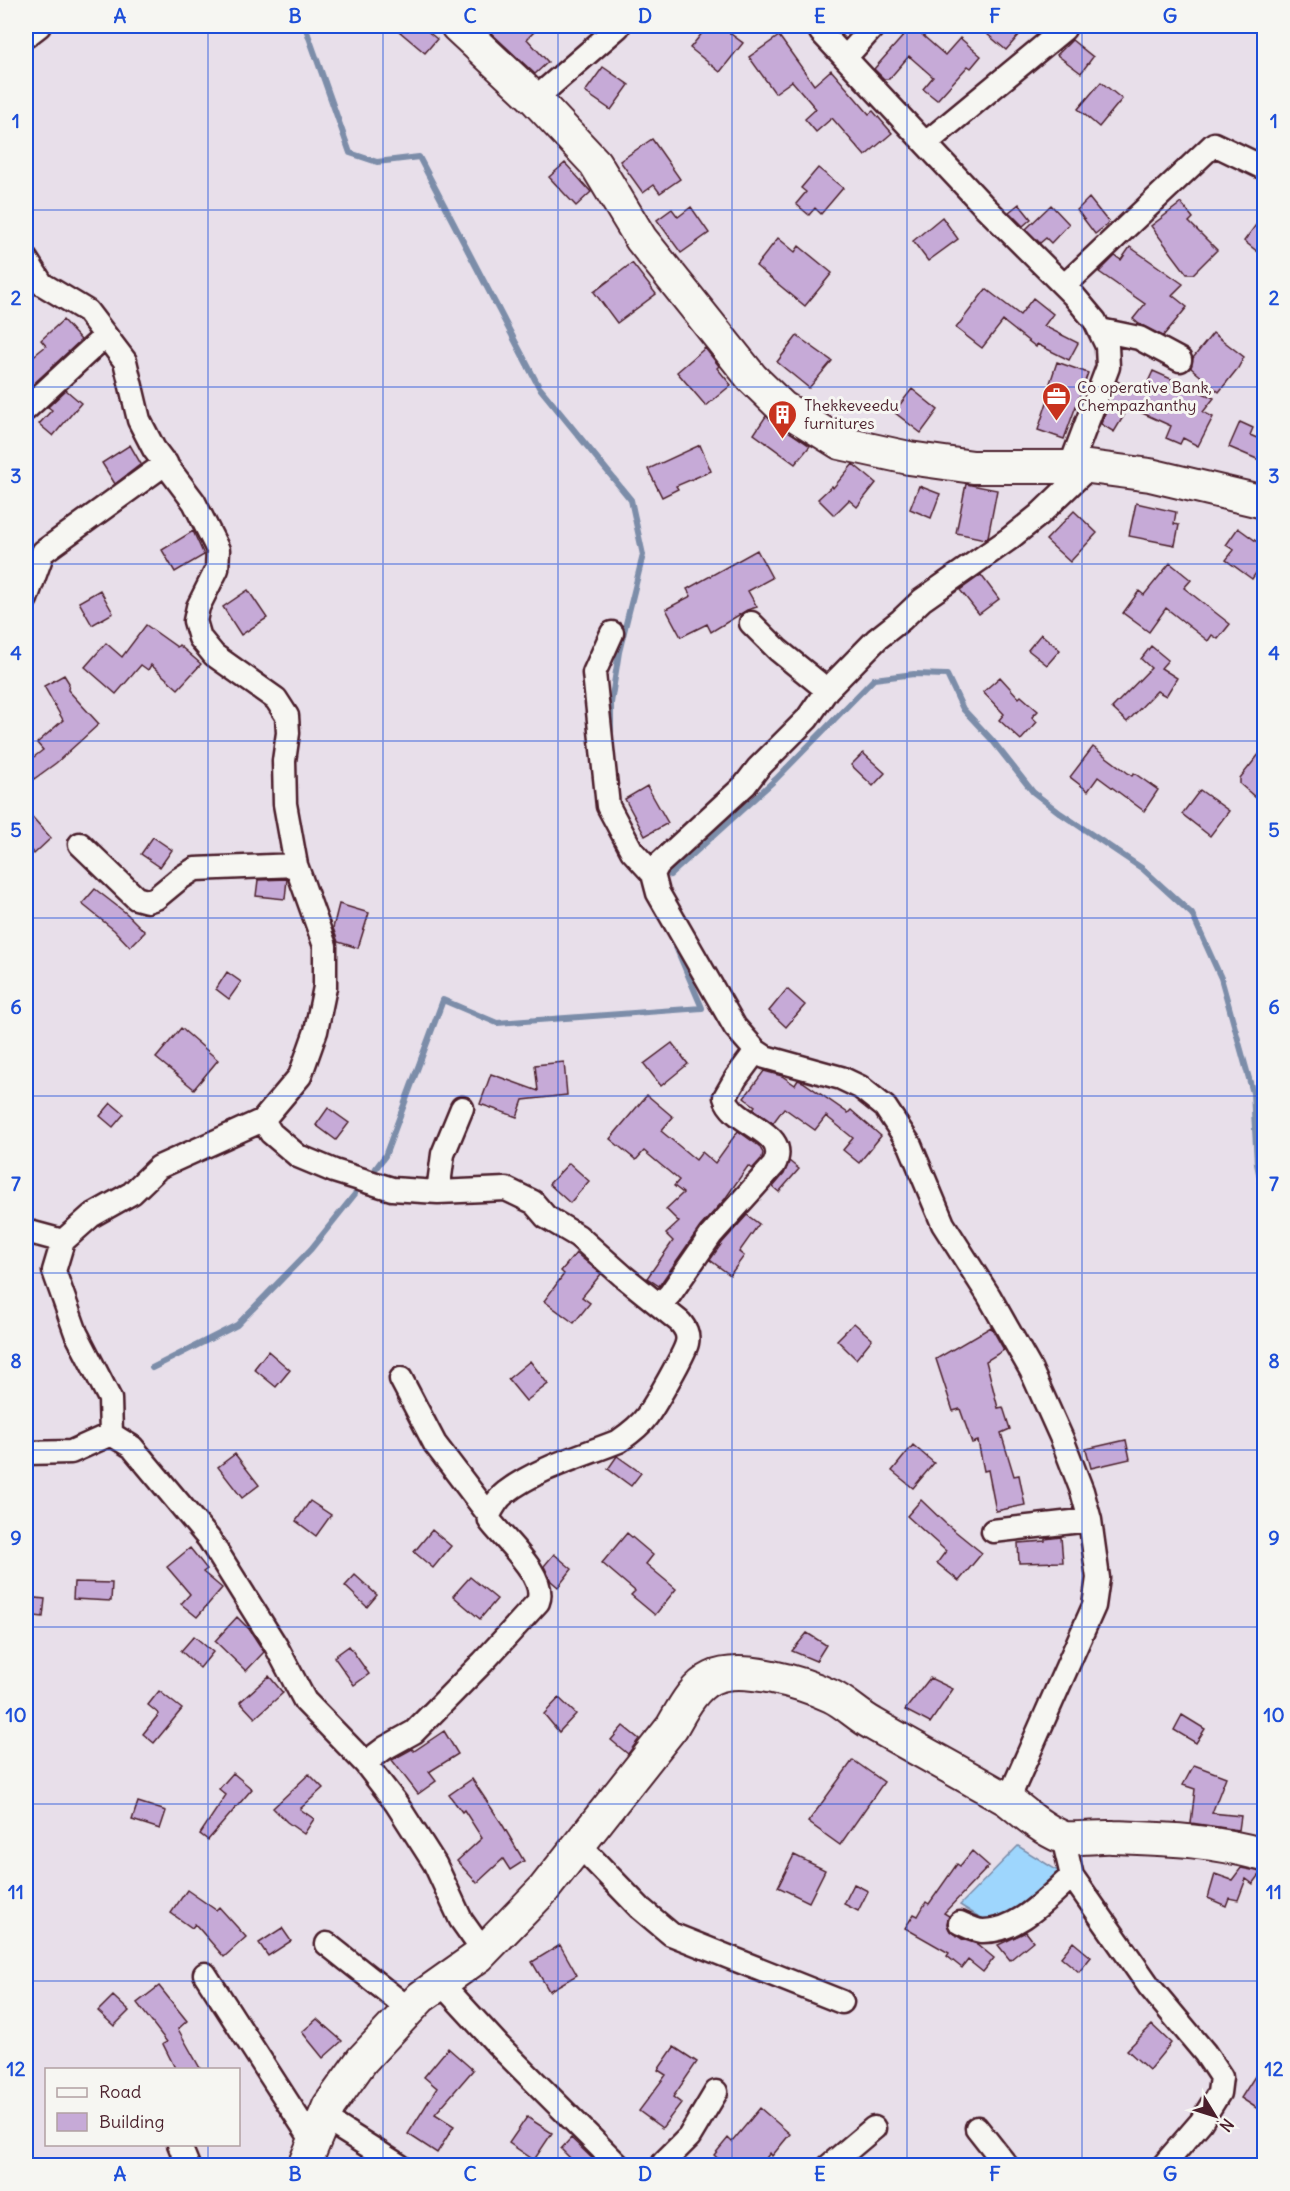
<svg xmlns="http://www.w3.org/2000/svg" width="1290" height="2191" viewBox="0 0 1290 2191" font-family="Delius,sans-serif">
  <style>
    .water { fill: #9ed6fd; stroke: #7c8da9; stroke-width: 1.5 }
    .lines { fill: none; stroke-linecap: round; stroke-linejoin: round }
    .stream { stroke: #7c8da9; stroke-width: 6 }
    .building { fill: #c6aad7; stroke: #4a1f2b; stroke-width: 1.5 }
    .street-casing { stroke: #4a1f2b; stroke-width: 27 }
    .secondary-casing { stroke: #4a1f2b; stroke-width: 36 }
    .street { stroke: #f6f6f2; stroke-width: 22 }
    .secondary { stroke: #f6f6f2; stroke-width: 32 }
    .grid { fill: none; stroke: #1d4ed8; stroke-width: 1.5; stroke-opacity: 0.55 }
    .labels { text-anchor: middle; stroke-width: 6; stroke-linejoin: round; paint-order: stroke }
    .poi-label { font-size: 16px; fill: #4a1f2b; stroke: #f6f6f2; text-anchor: start }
    .neatline { fill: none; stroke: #1d4ed8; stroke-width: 2 }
    .grid-label { font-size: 20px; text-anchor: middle; font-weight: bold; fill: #1d4ed8 }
  </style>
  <rect width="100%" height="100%" fill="#e8dfea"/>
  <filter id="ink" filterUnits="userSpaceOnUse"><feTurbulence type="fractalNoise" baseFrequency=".0167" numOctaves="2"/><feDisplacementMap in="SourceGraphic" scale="12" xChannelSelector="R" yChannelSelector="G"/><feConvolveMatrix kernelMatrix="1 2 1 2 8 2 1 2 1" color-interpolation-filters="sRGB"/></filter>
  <g filter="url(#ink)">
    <path class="water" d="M1018,1846L1066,1876L1002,1918L987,1922L960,1905Z"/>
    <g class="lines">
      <path class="stream" d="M305,26L350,153L377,162L419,157L539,387L631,500L643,555L619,652L611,703V732
        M670,875L776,779L874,679L914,674L947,675L963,709L992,740L1033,792L1060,813L1143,869L1192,914L1221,978L1253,1093L1257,1164L1264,1198
        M376,1168L385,1156L443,1000L497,1023L702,1008L673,940
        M152,1368L237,1325L311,1249L355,1194"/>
    </g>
    <path class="building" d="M393,26H421L437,39L425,53Z
      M495,26H540L527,39L548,62L535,74L489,31Z
      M708,26H720L743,43L720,72L690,48Z
      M912,26L945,55L960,38L981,56L971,68L968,66L937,100L923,89L933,77L909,56L889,79H884L874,69Z
      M995,26H1027L1006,50L987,34Z
      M779,36L814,85L831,70L869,114L873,111L892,133L865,156L832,118L816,132L805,119L816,109L792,81L775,93L749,57Z
      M1072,40L1093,57L1081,73L1057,55Z
      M603,67L629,85L611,110L585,92Z
      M1101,82L1122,99L1099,127L1078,109Z
      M652,139L680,179L660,193L654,185L643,193L620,161Z
      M565,163L591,192L576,206L549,177Z
      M818,168L843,188L821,214L815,208L809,215L796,204L806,192L801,188Z
      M1089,198L1109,223L1095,234L1077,210Z
      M1181,203L1193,218L1189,222L1217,250L1193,274H1187L1151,226Z
      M1019,204L1031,219L1023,226L1009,212Z
      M1051,205L1069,224L1051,243L1046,238L1040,243L1026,229Z
      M691,207L709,233L681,253L657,220L672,209L678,217Z
      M1264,214V243L1258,252L1244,241Z
      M942,217L958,239L928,261L913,241Z
      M778,238L795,252L799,246L832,273L805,306L756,266Z
      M1130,247L1183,284L1172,295L1187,307L1163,336L1139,324L1133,319L1145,304L1099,272L1115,256L1121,260Z
      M632,263L656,294L617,323L594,292Z
      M986,289L1020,315L1033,298L1053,314L1044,326L1078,343L1069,360L1037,344L1036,347L1003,321L982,348L956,328Z
      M63,320L81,340L28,389L26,387V362L46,346L41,340Z
      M1213,333L1244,357L1238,368L1219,392L1191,368L1193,358Z
      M797,336L832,361L809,388L777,362Z
      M705,348L719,366L717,368L731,385L706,406L677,372Z
      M1057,362L1088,373L1064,439L1038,430L1053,384L1050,383Z
      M1153,371L1214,398L1203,412L1213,417L1198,446L1183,438L1180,444L1166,438L1171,426L1129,407L1114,432L1101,424L1117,381L1142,395Z
      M912,389L938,410L921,433L894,412Z
      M66,390L81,403L53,436L39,424L52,410L48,407Z
      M766,416L810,446L795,464L754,434Z
      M1240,422L1253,428L1250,435L1264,441V462L1229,447Z
      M130,445L141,464L115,484L102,463Z
      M700,445L711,471L676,486L678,489L662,497L648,469Z
      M853,464L876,483L857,507L849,500L834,515L818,499L832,486L833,488Z
      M966,484L997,490L988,537L985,539L956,533Z
      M919,486L940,494L931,518L910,509Z
      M1136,503L1176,512L1174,524L1179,525L1175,545L1129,536Z
      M1074,511L1097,533L1070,562L1046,540Z
      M1238,528L1264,547V561L1252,579L1226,560L1234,550L1226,545Z
      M193,531L204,555L175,572L162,550Z
      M757,550L772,578L748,591L757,607L747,610L711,632L707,624L681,637L666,609L691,596L687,589Z
      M1170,563L1191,580L1184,588L1230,624L1218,639L1212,635L1208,641L1166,608L1149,632L1123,613L1139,591L1144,595Z
      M981,575L999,599L979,614L960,590Z
      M100,590L113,613L92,625L79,602Z
      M248,590L267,618L241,635L223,607Z
      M146,625L177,647L179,645L201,664L178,689L151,665L148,670L141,665L116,694L85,667L106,643L122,657Z
      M1041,634L1060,650L1047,665L1028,650Z
      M1151,646L1168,660L1161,668L1177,678L1166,696L1157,691L1127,722L1112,708L1151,668L1141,659Z
      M64,675L69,683L68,690L99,724L56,763L34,779L26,767V763L43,750L37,743L63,720L44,686Z
      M1000,677L1019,698L1021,696L1038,711L1032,717L1037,722L1021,740L999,720L1004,714L983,692Z
      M1093,747L1132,776L1134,773L1158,790L1144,811L1098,777L1088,791L1070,777Z
      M1264,748V805L1240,784V778Z
      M863,753L885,773L873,786L851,765Z
      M647,786L668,823L645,836L625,799Z
      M1200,790L1229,811L1210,836L1182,814Z
      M26,810L51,838L34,854L26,845Z
      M153,837L172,850L160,867L141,854Z
      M287,879L285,899L256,896L258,880Z
      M95,889L126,913L145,932L130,947L114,930L82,904Z
      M339,904L369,913L358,948L338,942L333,928Z
      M227,972L241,982L229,999L216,989Z
      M787,989L805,1005L786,1027L769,1011Z
      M181,1028L218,1060L194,1089L156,1058Z
      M672,1043L688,1064L661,1086L644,1064Z
      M564,1062L567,1095L523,1100L517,1117L480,1104L491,1074L538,1091L535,1065Z
      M764,1071L782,1076L795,1085L798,1080L803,1082L848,1113L851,1110L881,1136L859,1163L843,1150L853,1138L826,1116L815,1130L784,1108L773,1123L753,1109L755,1106L744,1098Z
      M647,1095L673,1117L661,1131L696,1160L702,1152L715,1163L738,1131L759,1146L763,1153L762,1158L752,1169L748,1166L725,1199L700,1227L659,1286L647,1278L673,1241L666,1234L679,1222L666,1209L683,1193L674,1186L679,1180L644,1151L636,1160L610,1139Z
      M111,1103L124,1114L113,1127L100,1116Z
      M328,1108L349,1123L336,1140L316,1125Z
      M789,1161L799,1169L779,1192L773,1187L784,1174Z
      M569,1163L589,1181L570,1203L549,1184Z
      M747,1215L759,1224L739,1252L744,1256L730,1275L710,1260L722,1243Z
      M576,1253L601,1274L582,1297L590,1303L574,1323L544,1301L564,1274L561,1271Z
      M854,1323L872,1339L856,1359L837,1340Z
      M991,1327L1004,1350L986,1361L998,1408L1003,1407L1010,1429L1001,1433L1014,1476L1019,1475L1025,1505L996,1511L988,1470L984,1471L978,1441L972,1443L960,1409L953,1411L936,1359Z
      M268,1351L290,1370L276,1387L254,1369Z
      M530,1361L548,1384L526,1401L508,1379Z
      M1126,1440L1130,1459L1091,1468L1086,1449Z
      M913,1445L934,1463L913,1488L892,1471Z
      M235,1454L259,1485L242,1498L218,1467Z
      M617,1456L641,1473L631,1486L608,1469Z
      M921,1500L945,1523L982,1553L959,1581L937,1563L946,1551L907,1516Z
      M310,1501L331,1515L316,1536L296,1521Z
      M432,1530L451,1546L433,1568L414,1552Z
      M627,1533L653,1555L646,1564L676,1589L655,1615L631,1595L635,1591L602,1563Z
      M1061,1537L1063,1562L1019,1563L1018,1543L1045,1541V1539Z
      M190,1548L207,1569L203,1572L222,1588L197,1617L181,1604L190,1594L167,1567Z
      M554,1554L572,1569L558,1587L551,1581L544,1566Z
      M355,1575L377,1595L367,1607L345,1586Z
      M470,1577L497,1599L480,1619L453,1596Z
      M74,1582L112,1583L111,1601L73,1599Z
      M26,1597L45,1599L43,1617L26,1615Z
      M237,1617L249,1629L264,1652L246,1671L215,1641Z
      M807,1633L826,1645L816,1661L792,1651Z
      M194,1636L213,1652L200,1668L181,1651Z
      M349,1646L369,1674L354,1685L334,1657Z
      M269,1676L283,1693L255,1718L240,1702Z
      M930,1678L953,1689L930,1723L905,1710Z
      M159,1691L182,1709L154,1743L143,1734L159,1714L148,1705Z
      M559,1698L576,1714L559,1732L544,1714Z
      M1182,1715L1205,1729L1196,1743L1174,1730Z
      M623,1726L639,1739L628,1754L611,1740Z
      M444,1731L458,1754L429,1772L436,1781L418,1794L392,1760L412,1749L414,1751Z
      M853,1760L884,1782L840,1845L808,1822Z
      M1194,1765L1226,1777L1212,1813L1241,1816L1239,1830L1191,1823L1195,1789L1183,1785Z
      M233,1773L252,1789L208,1840L200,1834L226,1795L219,1789Z
      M309,1774L323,1788L300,1809L314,1819L304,1834L287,1822L273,1808Z
      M472,1779L502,1824L524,1861L510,1870L503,1859L477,1883L457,1861L482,1838L464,1810L462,1812L449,1795Z
      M138,1802L166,1811L160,1829L132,1820Z
      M972,1851L989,1866L944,1913L949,1916L947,1924L950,1931L962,1939L977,1944L994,1958L983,1972L968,1960L962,1968L947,1956L949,1953L905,1928L914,1914L918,1916L926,1902L929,1904L957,1864L960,1866Z
      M794,1855L825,1870L809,1902L778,1887Z
      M1241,1868L1262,1872L1253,1884L1246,1879L1238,1900L1229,1898L1226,1906L1208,1898L1215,1874L1232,1880Z
      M854,1884L868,1891L858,1911L844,1904Z
      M187,1890L216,1910L219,1907L246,1937L224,1957L195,1924L192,1928L171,1913Z
      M282,1928L291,1941L268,1956L259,1943Z
      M1026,1932L1033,1941L1010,1960L998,1945Z
      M1073,1942L1091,1957L1079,1972L1061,1957Z
      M560,1945L577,1975L549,1991L532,1962Z
      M159,1986L187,2021L178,2029L201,2070H176L163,2044L167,2042L137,2003Z
      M113,1996L129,2011L114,2026L98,2011Z
      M317,2019L342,2041L323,2058L302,2032Z
      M1152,2025L1171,2043L1149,2070L1127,2050Z
      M674,2047L697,2062L673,2097L681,2103L662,2128L639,2111L666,2075L658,2070Z
      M448,2048L473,2070L435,2114L454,2126L437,2153L408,2134L437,2088L424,2077Z
      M1264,2062V2113L1241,2098Z
      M760,2108L790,2134L772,2156L770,2153L760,2166H726L714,2155L728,2138L732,2142Z
      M527,2117L552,2133L534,2160L509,2143Z
      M571,2138L597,2163L595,2166H578L561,2149Z"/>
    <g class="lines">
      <defs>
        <path id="street" d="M818,26L821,32L982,204L1074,296L1095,321L1107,346L1108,367L1070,467
          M26,36L39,26
          M846,57L874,26
          M535,99L618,27
          M926,143L1064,29
          M26,259L42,284L87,311L125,361L139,420L154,449L194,502L218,550L217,569L198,607L195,621L200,638L214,655L276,699L287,716L288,733L284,761L285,804L296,865L325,946V987L316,1031L300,1076L263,1120L159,1167L132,1193L91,1216L63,1241L54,1271L76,1333L110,1399L111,1434L132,1447L209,1539L276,1646L305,1701L365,1763L396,1803L435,1864L461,1920L483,1951
          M1064,286L1214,144L1264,168
          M1100,330L1139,338L1180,360
          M26,409L105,336
          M26,599L43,552L166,463
          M751,623L778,650L827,690
          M612,633L594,673L608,806L632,851L653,874
          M80,844L136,898L147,901L156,898L179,879L195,869L296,865
          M263,1120L271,1133L298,1156L334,1171L392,1189L438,1192L506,1189L533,1202L546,1217L578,1236L623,1276L680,1322C685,1328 689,1334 687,1343C685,1353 655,1405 647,1416C640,1426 629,1434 619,1441C582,1456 537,1468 505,1493C498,1498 493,1507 489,1515L490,1521C504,1540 548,1577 538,1602L483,1662L414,1732L385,1748L365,1763
          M438,1192L443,1154L462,1108
          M26,1231L63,1241
          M659,1305L670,1294L711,1235L774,1165C792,1131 733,1126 725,1097L736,1078L756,1051
          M401,1379L435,1444L489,1515
          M26,1453L71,1452L111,1434
          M993,1531L1090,1520
          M1008,1800L1094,1606L1098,1578L1090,1520L1082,1491L1062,1439L1031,1370L989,1296L943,1224L910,1145L885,1107L860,1087L841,1078L765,1057L756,1051L735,1027L658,893L653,874L658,865L745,785L758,768L807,719L827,690L877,639L901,620L922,600L1009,539L1039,515L1089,467
          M1063,1838L1072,1876L1149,1986L1205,2053L1221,2077L1219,2093L1201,2122L1163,2166
          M580,1846L640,1908L671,1934L842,2002
          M960,1923C967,1926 974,1930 982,1931C1018,1932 1047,1898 1072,1876
          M327,1944L409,2009
          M205,1974L314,2143
          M440,1982L498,2045L619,2166
          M324,2118L400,2166
          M977,2128L1007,2166
          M179,2144L188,2166
          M664,2162L689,2137L716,2092
          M829,2166L874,2128"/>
        <path id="secondary" d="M457,26L535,99L595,163L641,239L752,378L782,407L840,443L909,458L973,467H1089L1150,475L1264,502
          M304,2166L329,2106L362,2060L421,1997L479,1956L544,1889L672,1727C682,1710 693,1687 712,1678C741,1664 803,1683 831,1696C846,1703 858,1716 873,1724C918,1750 963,1774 1008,1800C1024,1813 1042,1829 1062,1837C1070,1840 1101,1836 1113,1837C1167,1839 1212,1840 1264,1855"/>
      </defs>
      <use href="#street" class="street-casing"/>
      <use href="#secondary" class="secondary-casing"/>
      <use href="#street" class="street"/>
      <use href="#secondary" class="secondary"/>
    </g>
  </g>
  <path class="grid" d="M208,26V2070M383,26V2166M558,26V2166M732,26V2166M907,26V2166M1082,26V2166M26,210H1264M26,387H1264M26,564H1264M26,741H1264M26,918H1264M26,1096H1264M26,1273H1264M26,1450H1264M26,1627H1264M26,1804H1264M26,1981H1264M208,2144V2166"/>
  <defs>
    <symbol id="office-pin" viewBox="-11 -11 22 30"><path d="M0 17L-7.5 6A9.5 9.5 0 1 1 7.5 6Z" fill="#c8321e" stroke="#f6f6f2"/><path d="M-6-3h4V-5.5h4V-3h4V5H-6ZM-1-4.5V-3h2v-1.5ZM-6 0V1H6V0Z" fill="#fff"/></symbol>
    <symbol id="building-pin" viewBox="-11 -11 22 30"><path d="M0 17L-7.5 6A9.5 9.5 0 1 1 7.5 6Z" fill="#c8321e" stroke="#f6f6f2"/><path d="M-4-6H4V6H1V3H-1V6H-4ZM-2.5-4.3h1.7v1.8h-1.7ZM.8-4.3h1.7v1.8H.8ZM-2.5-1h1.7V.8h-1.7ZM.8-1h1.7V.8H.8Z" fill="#fff"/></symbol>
  </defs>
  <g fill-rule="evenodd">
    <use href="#office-pin" x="1040" y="380" width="33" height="45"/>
    <use href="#building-pin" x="766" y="398" width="33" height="45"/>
  </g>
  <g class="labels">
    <g class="poi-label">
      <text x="1077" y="393">Co operative Bank,<tspan x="1077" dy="18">Chempazhanthy</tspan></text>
      <text x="804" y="411">Thekkeveedu<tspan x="804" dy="18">furnitures</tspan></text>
    </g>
  </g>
  <rect width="1290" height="2191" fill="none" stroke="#f6f6f2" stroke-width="66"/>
  <rect x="45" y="2068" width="195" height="78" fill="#f6f6f2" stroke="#b1a0a2" stroke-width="1.5"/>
  <rect x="57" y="2088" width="30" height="9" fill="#f6f6f2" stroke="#b1a0a2" stroke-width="1.5"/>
  <text x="99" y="2098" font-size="18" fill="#4a1f2b">Road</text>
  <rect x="57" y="2113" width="30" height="18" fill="#c6aad7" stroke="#b1a0a2" stroke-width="1.5"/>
  <text x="99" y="2128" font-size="18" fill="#4a1f2b">Building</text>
  <g transform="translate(1215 2116) rotate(128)" stroke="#f6f6f2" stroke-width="4.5" paint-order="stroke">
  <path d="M0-4.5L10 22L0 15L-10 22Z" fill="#4a1f2b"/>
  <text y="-9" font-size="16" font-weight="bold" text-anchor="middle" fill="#4a1f2b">N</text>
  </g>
  <rect x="33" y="33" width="1224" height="2125" class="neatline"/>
  <g class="grid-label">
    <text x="120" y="23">A</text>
    <text x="295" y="23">B</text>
    <text x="470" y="23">C</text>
    <text x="645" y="23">D</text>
    <text x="820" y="23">E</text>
    <text x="995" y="23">F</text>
    <text x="1170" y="23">G</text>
    <text x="16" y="128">1</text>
    <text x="1274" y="128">1</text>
    <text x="16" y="305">2</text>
    <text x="1274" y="305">2</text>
    <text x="16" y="483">3</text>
    <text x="1274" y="483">3</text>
    <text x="16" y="660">4</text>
    <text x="1274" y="660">4</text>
    <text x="16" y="837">5</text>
    <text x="1274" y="837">5</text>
    <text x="16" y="1014">6</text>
    <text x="1274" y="1014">6</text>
    <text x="16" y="1191">7</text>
    <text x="1274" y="1191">7</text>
    <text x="16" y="1368">8</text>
    <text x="1274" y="1368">8</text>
    <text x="16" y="1545">9</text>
    <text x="1274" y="1545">9</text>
    <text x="16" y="1722">10</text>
    <text x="1274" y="1722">10</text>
    <text x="16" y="1899">11</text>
    <text x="1274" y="1899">11</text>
    <text x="16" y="2076">12</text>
    <text x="1274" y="2076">12</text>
    <text x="120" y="2181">A</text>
    <text x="295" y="2181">B</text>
    <text x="470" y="2181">C</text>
    <text x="645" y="2181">D</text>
    <text x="820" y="2181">E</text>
    <text x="995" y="2181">F</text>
    <text x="1170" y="2181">G</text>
  </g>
</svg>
